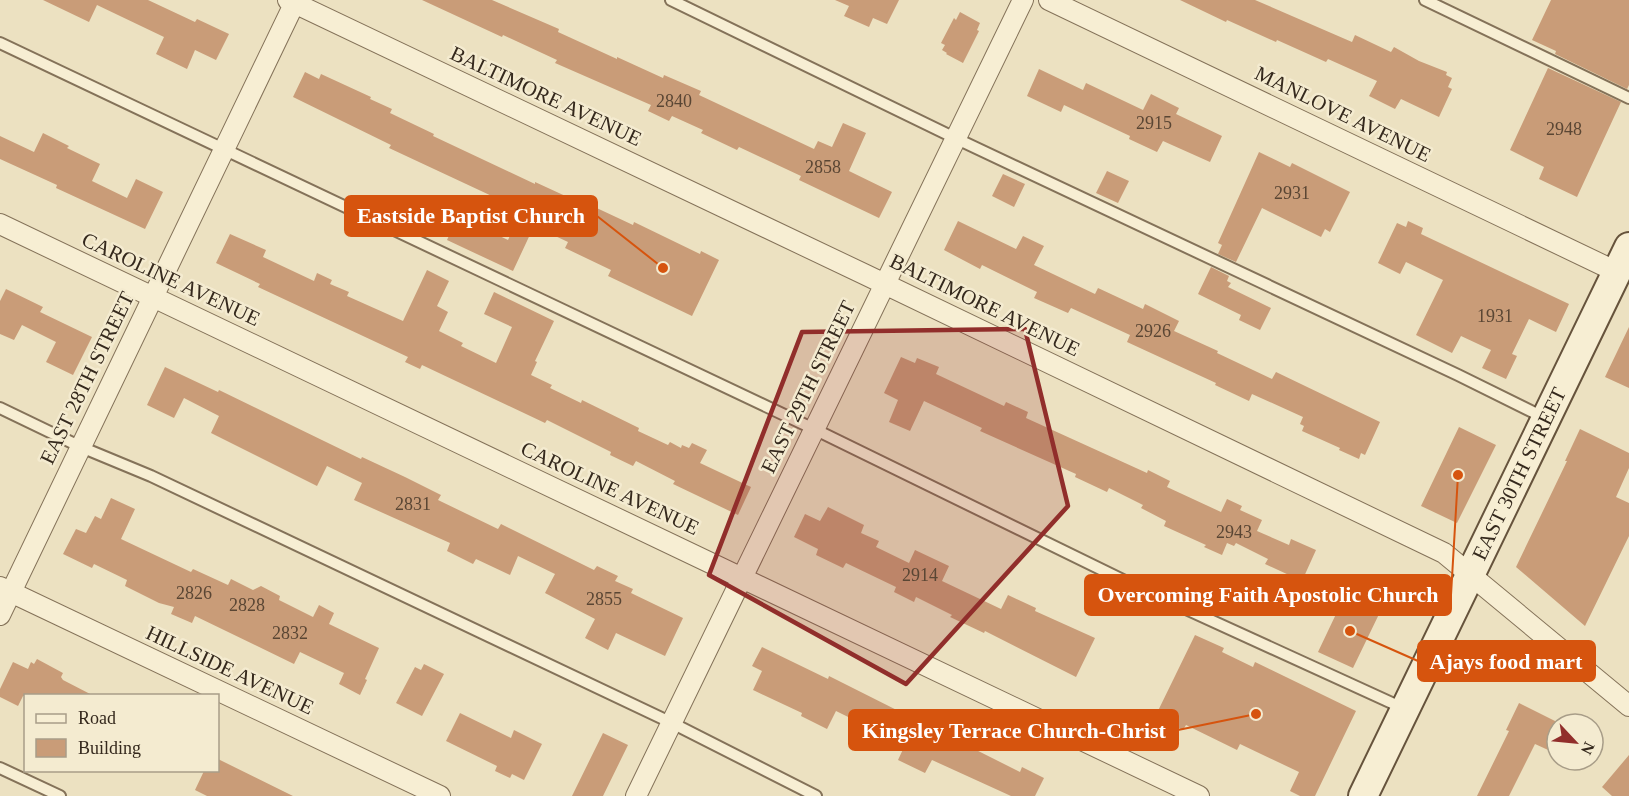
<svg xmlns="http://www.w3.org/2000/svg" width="1629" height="796" viewBox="0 0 1629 796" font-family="'Times New Roman',serif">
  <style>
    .building { fill: #c99c78 }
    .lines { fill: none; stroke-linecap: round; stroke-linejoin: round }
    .service-casing { stroke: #847259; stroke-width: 14 }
    .minor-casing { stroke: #847259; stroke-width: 22 }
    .secondary-casing { stroke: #66533c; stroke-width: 32 }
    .service { stroke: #f7eed3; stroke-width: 10 }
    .minor { stroke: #f7eed3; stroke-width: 20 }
    .secondary { stroke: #f7eed3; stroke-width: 28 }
    .marked { fill: #912e2b; fill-opacity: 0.2; stroke: #912e2b; stroke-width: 4.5; stroke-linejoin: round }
    .labels { text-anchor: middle; stroke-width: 5; stroke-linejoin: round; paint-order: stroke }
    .number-label { font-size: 18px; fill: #5a4634 }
    .street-label { font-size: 21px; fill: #35291d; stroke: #f4ebd0 }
    .leader { fill: none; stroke: #d6540e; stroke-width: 2 }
    .callout-dot { fill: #d6540e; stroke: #f4ebd0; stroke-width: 2 }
    .callout { fill: #d6540e; stroke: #d6540e; stroke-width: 2 }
    .callout-label { font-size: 22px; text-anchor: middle; font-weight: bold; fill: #fff }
  </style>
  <rect width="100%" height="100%" fill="#ece1c1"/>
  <path class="building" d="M43,0H148L195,22L197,19L229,34L216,60L195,50L187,69L156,54L164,37L97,5L89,22Z
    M422,0H492L559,29L558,32L617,59V57L663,78L664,75L701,91L699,95L814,149L818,141L832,147L843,123L866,133L849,171L892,192L879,218L799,180L801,176L739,147L737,150L701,133L703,130L672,116L669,121L648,111L651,105L555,63L557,60L503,35L502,37Z
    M835,0H899L887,24L873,18L869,27L844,16L849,6Z
    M1180,0H1255L1352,42L1355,35L1391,52L1394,47L1419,61L1447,72L1446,75L1452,78L1448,87L1452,89L1439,117L1401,99L1395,109L1369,96L1377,81L1328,59L1326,62L1277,40L1276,42L1227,20L1226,22Z
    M1551,0H1629V85L1627,89L1555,54L1556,51L1532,40Z
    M960,12L980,23L977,30L979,31L963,63L946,54L947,53L942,50L945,45L941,43L954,18L956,20Z
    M1548,68L1621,102L1577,197L1539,179L1544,167L1510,150Z
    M1039,69L1083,90L1086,83L1143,110L1151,94L1179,108L1176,114L1222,136L1210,162L1163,141L1157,152L1129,139L1130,136L1064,105L1061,112L1027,96Z
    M305,72L319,79L321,74L371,97L370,99L392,109L390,113L434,134L433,136L535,184V182L585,205L586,203L633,225L634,222L700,254L701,251L719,260L692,316L608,276L611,270L565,248L568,242L534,226L513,271L447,240L458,216L508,240L522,210L389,148L391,145L293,97Z
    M43,133L69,146L67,148L100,164L92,181L127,198L136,179L163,192L145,229L56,188L57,185L0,159V136L34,152Z
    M1259,152L1290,167L1292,163L1350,192L1330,232L1325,229L1321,237L1262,208L1236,262L1218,254L1222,245L1218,243Z
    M1107,171L1129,181L1118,203L1096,193Z
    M1003,174L1025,184L1014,207L992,196Z
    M958,221L1016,249L1023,236L1044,246L1034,265L1095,294L1098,288L1143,309L1145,304L1179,321L1174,331L1218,351L1217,353L1272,379L1276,372L1380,422L1365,455L1361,453L1359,459L1339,450L1340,448L1302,431L1304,426L1300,424L1303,417L1252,394L1249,401L1215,385L1216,383L1127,342L1130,335L1071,308L1068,313L1034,298L1037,292L982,265L980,269L944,250Z
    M1408,221L1423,228L1421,234L1569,304L1556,332L1529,319L1512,354L1517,356L1506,379L1482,368L1491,350L1461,336L1452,353L1416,335L1443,280L1406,262L1400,274L1378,263L1397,223L1406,227Z
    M230,234L266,250L263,257L314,281L317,273L332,280L330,284L349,292L347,296L403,321L427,270L449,281L437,306L448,312L439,331L463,343L461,346L496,363L512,327L484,314L494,292L554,321L535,361L537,362L531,375L552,385L550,388L581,403L582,400L639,428L638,431L668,445L670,442L681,448L682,445L689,448L692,443L707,450L700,463L751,487L738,515L673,484L675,481L636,461L633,466L610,455L611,452L547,420L545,423L422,365L420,369L405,362L408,357L258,287L260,284L216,263Z
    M1211,267L1229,276L1227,281L1231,283L1228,287L1271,308L1260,330L1239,320L1241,315L1198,294Z
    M6,289L43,307L40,312L92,337L73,375L46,362L56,342L22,325L14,340L0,334V301Z
    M1629,327V388L1605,377Z
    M901,357L915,363L917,358L939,367L936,374L1004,406L1006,402L1028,412L1026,418L1147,473L1148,470L1170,481L1167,487L1221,512L1227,499L1242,506L1240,510L1262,520L1257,531L1289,545L1291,539L1316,550L1302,581L1265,564L1268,559L1236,543L1234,546L1227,543L1222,555L1204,547L1206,545L1164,526L1166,521L1141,508L1143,505L1109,488L1107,492L1075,477L1076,474L980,431L982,428L924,401L910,431L889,422L898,400L884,393Z
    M165,367L218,392L219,390L361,459L362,457L405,477L441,495L438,500L498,529L501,524L594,570L597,566L618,576L615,581L633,589L631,593L683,618L665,656L616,633L608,650L585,638L595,619L545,593L555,574L518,556L510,575L476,559L473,564L447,551L450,543L354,500L362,483L327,466L317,486L211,433L219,416L184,398L174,418L147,405Z
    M1459,427L1496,445L1457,523L1421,506Z
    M1580,429L1629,453V468L1616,497L1629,503V536L1585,626L1516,567L1567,461H1565Z
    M111,498L135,509L121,539L191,572L193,569L228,585L231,579L253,590L261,586L280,596L279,600L313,617L319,605L334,613L329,624L379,648L365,679L367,680L360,695L339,684L344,673L300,652L294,664L195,616L192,623L171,614L174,607L159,603L125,586L127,580L94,564L92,568L63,554L76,529L86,533L95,516L101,519Z
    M828,507L864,525L861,533L879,541L876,547L909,563L915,550L949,566L942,581L1001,609L1008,595L1036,608L1035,611L1095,638L1076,677L985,631L984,633L950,617L952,615L916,597L914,602L894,592L896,587L846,563L843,568L816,555L818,549L794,537L805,514L820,521Z
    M1346,593L1381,610L1353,668L1318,652Z
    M1195,635L1224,648L1222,652L1253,667L1255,662L1356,711L1315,796H1300L1290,791L1299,772L1240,744L1237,750L1186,725L1183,730L1155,717Z
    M762,647L828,679L829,676L1020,772L1022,767L1044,778L1035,796H1011L932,760L925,773L898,760L905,745L836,711L827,729L801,716L802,713L753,690L762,671L752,666Z
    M37,659L63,673L61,677L63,680L94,696H23L18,706L0,697V689L13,662L28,669L31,662L34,664Z
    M424,664L444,674L422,716L396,703L415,667L421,670Z
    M1519,703L1557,722V754L1535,744L1509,796H1477L1509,731L1506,730Z
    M460,713L511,738L514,730L542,744L524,780L512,774L510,778L495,771L497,766L446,741Z
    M603,733L628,745L603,796H572Z
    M1629,755V796H1612L1602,787Z
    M218,759L293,796H207L195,790L204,771H218Z"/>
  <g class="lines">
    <defs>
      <path id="service" d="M671,0L955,138L1458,375L1545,418
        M1425,0L1629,98
        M0,43L814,429L1129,583L1405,709
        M0,408L81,447L151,476L672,723L816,796
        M0,768L60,796"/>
      <path id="minor" d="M288,0L866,275L1444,553L1629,706
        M1049,0L1617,272
        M0,224L1199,796
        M0,587L440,796
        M0,615L296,0
        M636,796L1023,0"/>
      <g id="secondary">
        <path id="s1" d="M1363,796L1629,247"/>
      </g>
    </defs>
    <use href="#service" class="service-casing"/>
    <use href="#minor" class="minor-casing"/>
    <use href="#secondary" class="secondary-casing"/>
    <use href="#service" class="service"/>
    <use href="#minor" class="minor"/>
    <use href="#secondary" class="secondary"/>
  </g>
  <path class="marked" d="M1025,329L1068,506L906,684L709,575L802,332Z"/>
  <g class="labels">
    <g class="number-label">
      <text x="674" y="107">2840</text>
      <text x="1154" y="129">2915</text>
      <text x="1564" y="135">2948</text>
      <text x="823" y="173">2858</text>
      <text x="1292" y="199">2931</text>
      <text x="1495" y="322">1931</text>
      <text x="1153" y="337">2926</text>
      <text x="413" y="510">2831</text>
      <text x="1234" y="538">2943</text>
      <text x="920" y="581">2914</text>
      <text x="194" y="599">2826</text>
      <text x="604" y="605">2855</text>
      <text x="247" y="611">2828</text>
      <text x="290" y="639">2832</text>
    </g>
    <g class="street-label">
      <text transform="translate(546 96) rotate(25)" y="7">BALTIMORE AVENUE</text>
      <text transform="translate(1343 114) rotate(26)" y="7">MANLOVE AVENUE</text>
      <text transform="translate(171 279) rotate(25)" y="7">CAROLINE AVENUE</text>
      <text transform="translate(985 305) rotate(26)" y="7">BALTIMORE AVENUE</text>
      <text transform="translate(87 378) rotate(-64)" y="7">EAST 28TH STREET</text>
      <text transform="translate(808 387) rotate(-64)" y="7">EAST 29TH STREET</text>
      <text dy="7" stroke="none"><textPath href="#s1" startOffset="358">EAST 30TH STREET</textPath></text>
      <text transform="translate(610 488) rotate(25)" y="7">CAROLINE AVENUE</text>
      <text transform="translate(230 670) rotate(25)" y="7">HILLSIDE AVENUE</text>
    </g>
  </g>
  <path class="leader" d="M663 268L597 216M1458 475L1451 595M1350 631L1418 661M1256 714L1178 730"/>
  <g class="callout-dot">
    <circle cx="663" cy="268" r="6"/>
    <circle cx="1458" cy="475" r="6"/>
    <circle cx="1350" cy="631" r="6"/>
    <circle cx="1256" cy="714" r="6"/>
  </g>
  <g class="callout">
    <rect x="345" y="196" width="252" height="40" rx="6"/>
    <rect x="1085" y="575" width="366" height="40" rx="6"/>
    <rect x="1418" y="641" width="177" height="40" rx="6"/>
    <rect x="849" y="710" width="329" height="40" rx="6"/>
  </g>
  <g class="callout-label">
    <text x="471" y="223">Eastside Baptist Church</text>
    <text x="1268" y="602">Overcoming Faith Apostolic Church</text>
    <text x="1506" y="669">Ajays food mart</text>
    <text x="1014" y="738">Kingsley Terrace Church-Christ</text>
  </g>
  <rect x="24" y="694" width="195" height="78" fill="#f4ebd0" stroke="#a89d88" stroke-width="1.5"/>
  <rect x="36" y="714" width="30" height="9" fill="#f7eed3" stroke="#a89d88" stroke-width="1.5"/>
  <text x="78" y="724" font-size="18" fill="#35291d">Road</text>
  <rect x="36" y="739" width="30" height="18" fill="#c99c78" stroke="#a89d88" stroke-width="1.5"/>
  <text x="78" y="754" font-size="18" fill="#35291d">Building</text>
  <g transform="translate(1575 742) rotate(116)"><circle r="28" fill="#f4ebd0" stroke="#a89d88" stroke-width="1.5"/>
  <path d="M0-4.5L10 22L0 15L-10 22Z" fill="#912e2b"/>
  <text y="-9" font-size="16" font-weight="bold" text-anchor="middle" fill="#35291d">N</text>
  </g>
</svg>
